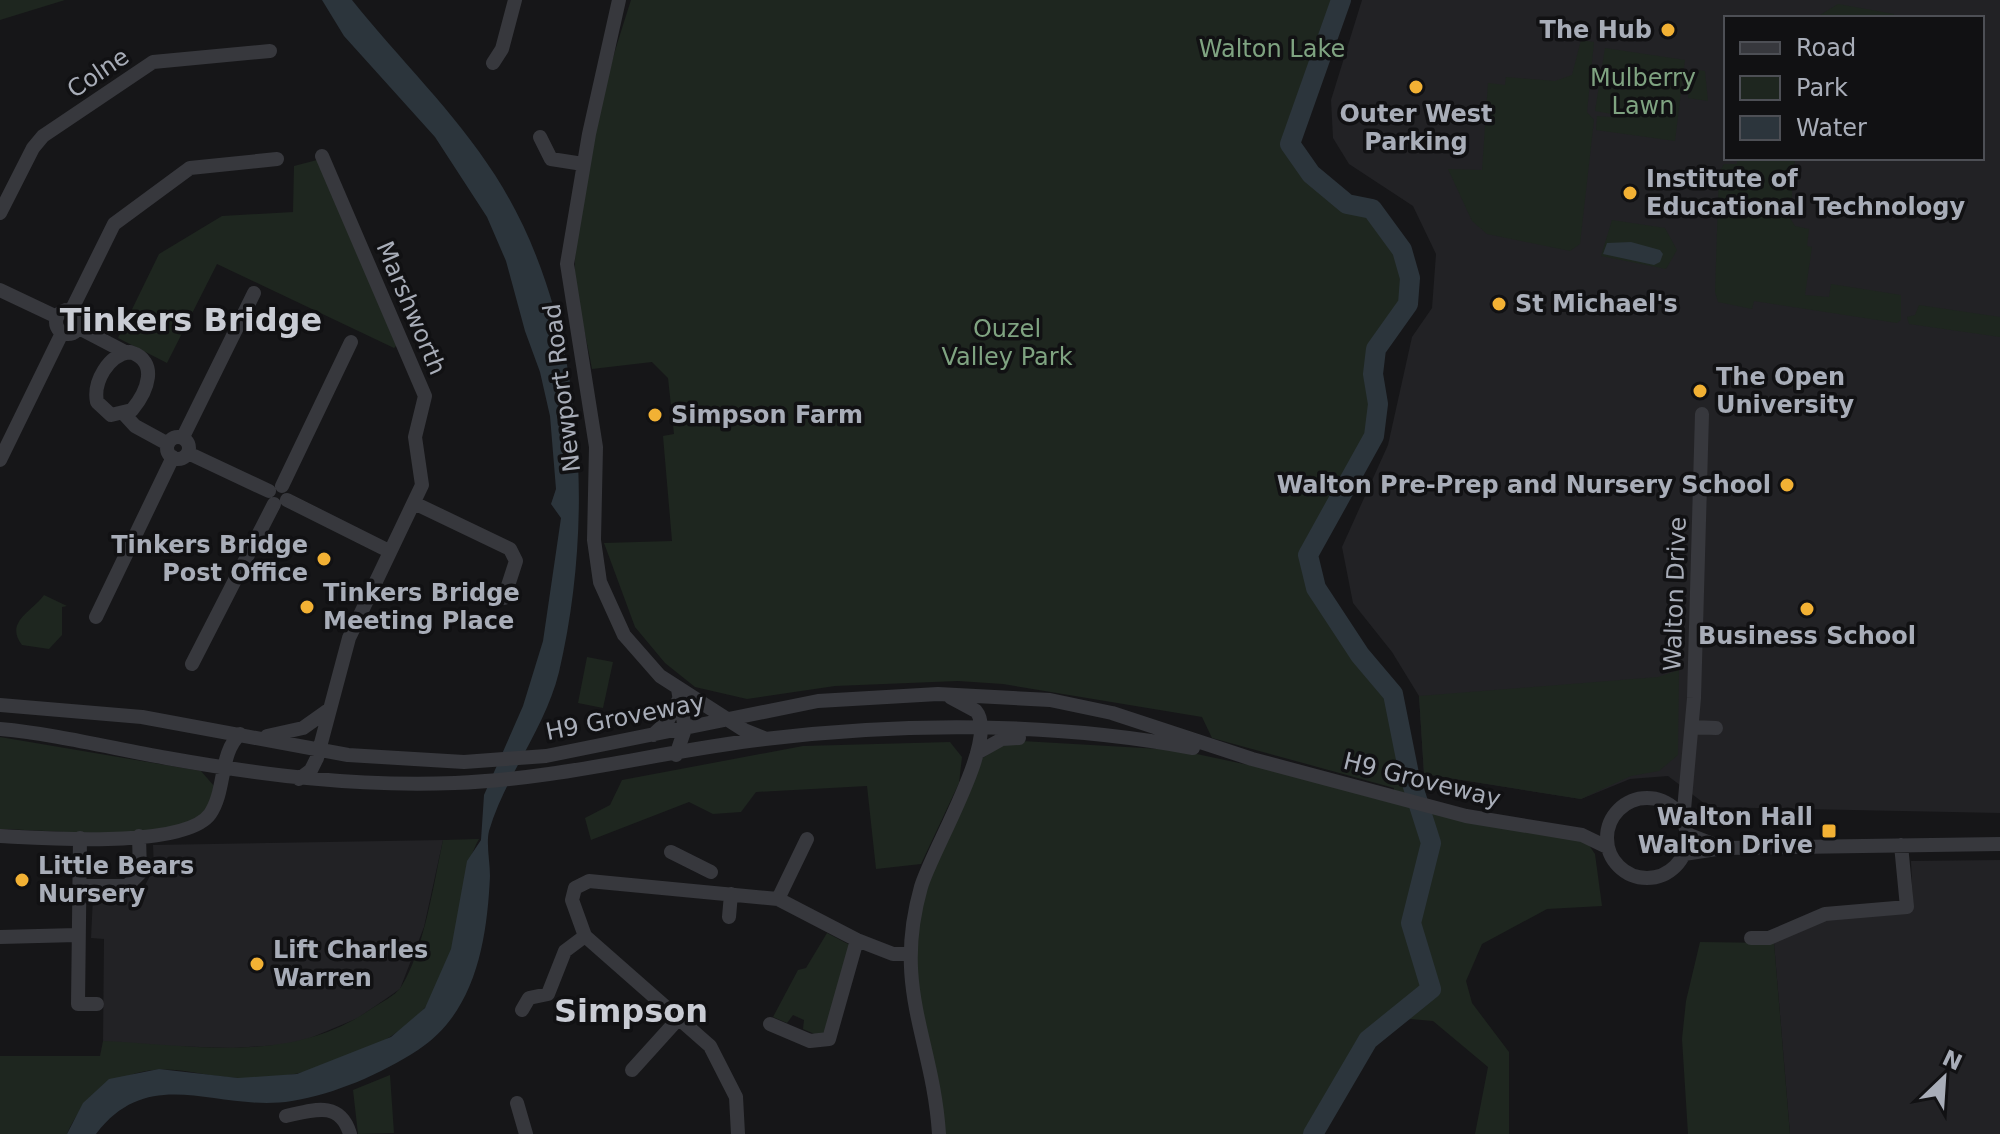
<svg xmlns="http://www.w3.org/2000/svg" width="2000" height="1134" viewBox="0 0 2000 1134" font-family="'DejaVu Sans',sans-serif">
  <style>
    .built { fill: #222225; fill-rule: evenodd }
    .green { fill: #1e261f }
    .water { fill: #2c353c }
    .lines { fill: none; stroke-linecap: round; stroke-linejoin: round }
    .river { stroke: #2c353c; stroke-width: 20 }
    .minor { stroke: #37383d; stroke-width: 14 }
    .poi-dot { fill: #f2b134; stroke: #111113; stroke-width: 3 }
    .labels { text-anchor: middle; stroke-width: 7; stroke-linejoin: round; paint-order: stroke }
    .poi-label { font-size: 24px; font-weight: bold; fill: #a8adb8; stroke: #111113; text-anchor: start }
    .park-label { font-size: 24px; fill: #7fa381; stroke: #111113 }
    .street-label { font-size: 24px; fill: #a8adb8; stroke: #111113 }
    .district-label { font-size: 32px; font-weight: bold; fill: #c9ccd4; stroke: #111113 }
  </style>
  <rect width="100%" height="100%" fill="#161618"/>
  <path class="built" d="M1362,0H2000V813L1709,807L1668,776L1630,779L1581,799L1424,774L1419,696L1392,652L1353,603L1342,547L1388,445L1412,337L1432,308L1436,254L1413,206L1349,164L1333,138L1331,100ZM1726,18H1982V158H1726Z
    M443,840L424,927L400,989L358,1018L296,1044L232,1048L103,1044L104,939L91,938L93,897L140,895L154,868L153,845Z
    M2000,860V1134H1790L1774,943L1825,919L1913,910L1911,861Z"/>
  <path class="green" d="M0,0H65L0,20Z
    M631,0H1341L1290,144L1311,174L1347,204L1372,209L1394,234L1410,278L1408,304L1376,349L1373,374L1378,404L1374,436L1308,555L1316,588L1360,655L1393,694L1418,803L1582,835L1595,854L1602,906L1547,909L1482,944L1466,981L1472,1003L1509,1052V1134H1475L1488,1067L1433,1021L1411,1019L1386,1025L1368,1040L1313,1134H939L922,1049L913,919L972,765L1001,746L1022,741L1178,750L1394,796V788L1212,738L1202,717L1003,684L958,681L835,686L747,699L695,687L665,663L635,627L604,543L672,541L663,436L674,434L668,378L652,362L592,369C587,337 573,292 575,260C579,172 604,83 631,0Z
    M1838,4L1894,14L1893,18H1815Z
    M1581,40L1594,42L1587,112L1594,120L1580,244L1570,251L1487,234L1472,221L1448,169L1482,170L1488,83L1505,85L1506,77L1555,81L1572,75Z
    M1605,48L1685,60L1675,141L1596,130L1597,116L1611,117L1612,114L1595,111Z
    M1691,69L1705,71L1708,101L1688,98Z
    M1737,158H1795L1790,218L1795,226L1809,229L1807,246L1812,247L1805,295L1829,297L1831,284L1901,295V320L1897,323L1754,301L1752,309L1718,302L1715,292L1719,172L1724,164H1737Z
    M317,160L398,344L394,348L217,264L167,363L118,338L159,254L222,216L293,212L294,166Z
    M1612,220L1665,228L1677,250L1666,269L1601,256Z
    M1919,305L2000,317V337L1909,324L1907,317L1915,315Z
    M44,595L67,606L62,607V635L49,649L22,645C4,622 33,611 44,595Z
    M587,657L613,662L603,708L578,703Z
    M1679,670L1678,755L1659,771L1631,776L1581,799L1424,774L1419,696L1658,677Z
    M0,737L201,771L214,786L208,810C202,814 195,821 188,824C155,840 41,830 0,829Z
    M950,742L962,757L959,783L921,864L876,869L867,786L756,792L741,812L713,814L689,802L591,840L585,818L610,805L622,780L803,746Z
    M479,839C451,890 465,966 423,1010C379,1056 301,1081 239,1078C186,1075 153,1055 105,1089C86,1102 76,1113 67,1134H0V1056H100L103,1041C196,1045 290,1065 371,1009C380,1003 395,996 401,987C424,951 434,882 443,840Z
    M827,933L850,945L831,1027L819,1036L803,1029L804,1020L793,1015L787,1023L773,1017L798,970L806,968Z
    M1700,942L1774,943L1790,1134H1688L1682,1039L1686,1001Z
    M390,1075L394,1133L358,1134L353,1090Z"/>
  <path class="water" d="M322,0H352C399,59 454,111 495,175C585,315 596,514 559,672C545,729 505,776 489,831C486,844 490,862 490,876C487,940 476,1012 418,1050C381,1074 335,1094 292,1101C217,1113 151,1062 96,1134H67L83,1103L109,1079L159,1069L238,1078L297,1074L391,1037L425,1008L451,949L467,861L481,840L484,795L523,706L543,641L561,518L551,504L556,489L550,416L540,372L525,331L506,261L487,217L435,137L344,36Z
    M1631,242L1660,250L1663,254L1660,262L1654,265L1603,254L1607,243Z"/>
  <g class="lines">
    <path class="river" d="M1313,1134L1368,1040L1431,989L1411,923L1431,843L1409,774L1393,694L1360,655L1316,588L1308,555L1374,436L1378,404L1373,374L1376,349L1408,304L1410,278L1402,250L1372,209L1347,204L1311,174L1290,144L1341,0"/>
    <path class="minor" d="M619,0L589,134L567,264L596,447L594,540L600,582L624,635L660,676L744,730L764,738
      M493,63L502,49L515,0
      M540,137L551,159L583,164
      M0,213L33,148L43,136L153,62L270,51
      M0,290L57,317
      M56 322a12 12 0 1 1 24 0a12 12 0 1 1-24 0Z
      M71,311L114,224L190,168L277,159
      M79,328L125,352
      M130,352C160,361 147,392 132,410L111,415L97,402C93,382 108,355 130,352Z
      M124,414L135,426L168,444
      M183,437L254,293
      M167 448a11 11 0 1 1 22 0a11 11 0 1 1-22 0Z
      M188,453L269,491
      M0,460L62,333
      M282,486L351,342
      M287,500L389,551
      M414,503L510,549L516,561L504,598
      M96,617L173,457
      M192,664L274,504
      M0,705L142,717L348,755L464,762L546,756L818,701L938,694L1050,700L1112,713L1252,759L1466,816L1582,835L1607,847
      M1692,727L1716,728
      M0,729C56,734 111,748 167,758C262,775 357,787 455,783C561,779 661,751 765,739C905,722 1055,722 1193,748
      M653,735L667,722L678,701
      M267,736L303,728L327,711
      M977,753L1002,739L1019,738
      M676,755L685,729L678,689
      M299,779L311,770L317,758L349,638L422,485L415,437L425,396L322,156
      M1607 838a40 40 0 1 1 80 0a40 40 0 1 1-80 0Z
      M1683,821L1694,698L1702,414
      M1687,834L1723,848
      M0,836C43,838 185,849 210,814C226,791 219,753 240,734
      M80,838L78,1004H97
      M671,852L711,872
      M1684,854L1723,848L2000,844
      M79,886H127L140,873L139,836
      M778,899L807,839
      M729,917L731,894
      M0,937L77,935
      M1751,938H1769L1825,914L1907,907L1901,845
      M522,1010L529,998L548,994L565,951L585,936
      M770,1024L810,1041L829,1039L857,940
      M632,1070L679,1018
      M517,1103L526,1134
      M286,1116C313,1110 340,1100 350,1134
      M738,1134L736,1097L710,1046L585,936L572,900L575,888L589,881L778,899L857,940L893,954H909
      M939,1134C933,1039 892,989 921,887C931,851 1000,739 976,711L950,697"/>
  </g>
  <g class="poi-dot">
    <circle cx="1668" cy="30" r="8"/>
    <circle cx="1416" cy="87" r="8"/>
    <circle cx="1630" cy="193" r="8"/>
    <circle cx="1499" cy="304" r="8"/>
    <circle cx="1700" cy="391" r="8"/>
    <circle cx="655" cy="415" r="8"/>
    <circle cx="1787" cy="485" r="8"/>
    <circle cx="324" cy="559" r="8"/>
    <circle cx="307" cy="607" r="8"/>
    <circle cx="1807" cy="609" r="8"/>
    <rect x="1821" y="823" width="16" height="16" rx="4"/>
    <circle cx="22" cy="880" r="8"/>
    <circle cx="257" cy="964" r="8"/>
  </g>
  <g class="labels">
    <g class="poi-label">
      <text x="1652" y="38" text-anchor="end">The Hub</text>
      <text x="1416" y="122" text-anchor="middle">Outer West<tspan x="1416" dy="28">Parking</tspan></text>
      <text x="1646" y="187">Institute of<tspan x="1646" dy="28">Educational Technology</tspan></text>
      <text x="1515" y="312">St Michael's</text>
      <text x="1716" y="385">The Open<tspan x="1716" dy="28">University</tspan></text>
      <text x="671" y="423">Simpson Farm</text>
      <text x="1771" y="493" text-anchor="end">Walton Pre-Prep and Nursery School</text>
      <text x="308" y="553" text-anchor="end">Tinkers Bridge<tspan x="308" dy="28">Post Office</tspan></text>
      <text x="323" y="601">Tinkers Bridge<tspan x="323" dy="28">Meeting Place</tspan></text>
      <text x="1807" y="644" text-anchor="middle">Business School</text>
      <text x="1813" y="825" text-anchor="end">Walton Hall<tspan x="1813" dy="28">Walton Drive</tspan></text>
      <text x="38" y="874">Little Bears<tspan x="38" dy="28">Nursery</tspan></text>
      <text x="273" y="958">Lift Charles<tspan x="273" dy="28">Warren</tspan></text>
    </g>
    <g class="park-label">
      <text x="1272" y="57">Walton Lake</text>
      <text x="1643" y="86">Mulberry<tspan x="1643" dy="28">Lawn</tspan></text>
      <text x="1007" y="337">Ouzel<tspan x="1007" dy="28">Valley Park</tspan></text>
    </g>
    <g class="street-label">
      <text transform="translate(98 73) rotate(-34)" y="8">Colne</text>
      <text transform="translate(411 308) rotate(67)" y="8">Marshworth</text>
      <text transform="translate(562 388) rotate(-97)" y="8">Newport Road</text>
      <text transform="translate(1675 594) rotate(-88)" y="8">Walton Drive</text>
      <text transform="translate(625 717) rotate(-11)" y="8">H9 Groveway</text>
      <text transform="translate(1422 780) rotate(14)" y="8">H9 Groveway</text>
    </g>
    <g class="district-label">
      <text x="191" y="331">Tinkers Bridge</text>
      <text x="631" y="1022">Simpson</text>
    </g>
  </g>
  <rect x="1724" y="16" width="260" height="144" fill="#111113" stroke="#4d4f55" stroke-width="2"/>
  <rect x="1740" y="42" width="40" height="12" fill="#37383d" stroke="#4d4f55" stroke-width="2"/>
  <text x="1796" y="56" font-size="24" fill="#a8adb8">Road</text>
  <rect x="1740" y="76" width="40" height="24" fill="#1e261f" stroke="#4d4f55" stroke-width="2"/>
  <text x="1796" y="96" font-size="24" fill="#a8adb8">Park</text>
  <rect x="1740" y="116" width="40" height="24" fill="#2c353c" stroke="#4d4f55" stroke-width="2"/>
  <text x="1796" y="136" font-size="24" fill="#a8adb8">Water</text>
  <g transform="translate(1944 1078) rotate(25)" stroke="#111113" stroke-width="6" paint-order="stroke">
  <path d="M0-6L14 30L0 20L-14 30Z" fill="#a8adb8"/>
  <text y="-12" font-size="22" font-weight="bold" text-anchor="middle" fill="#a8adb8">N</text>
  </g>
</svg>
